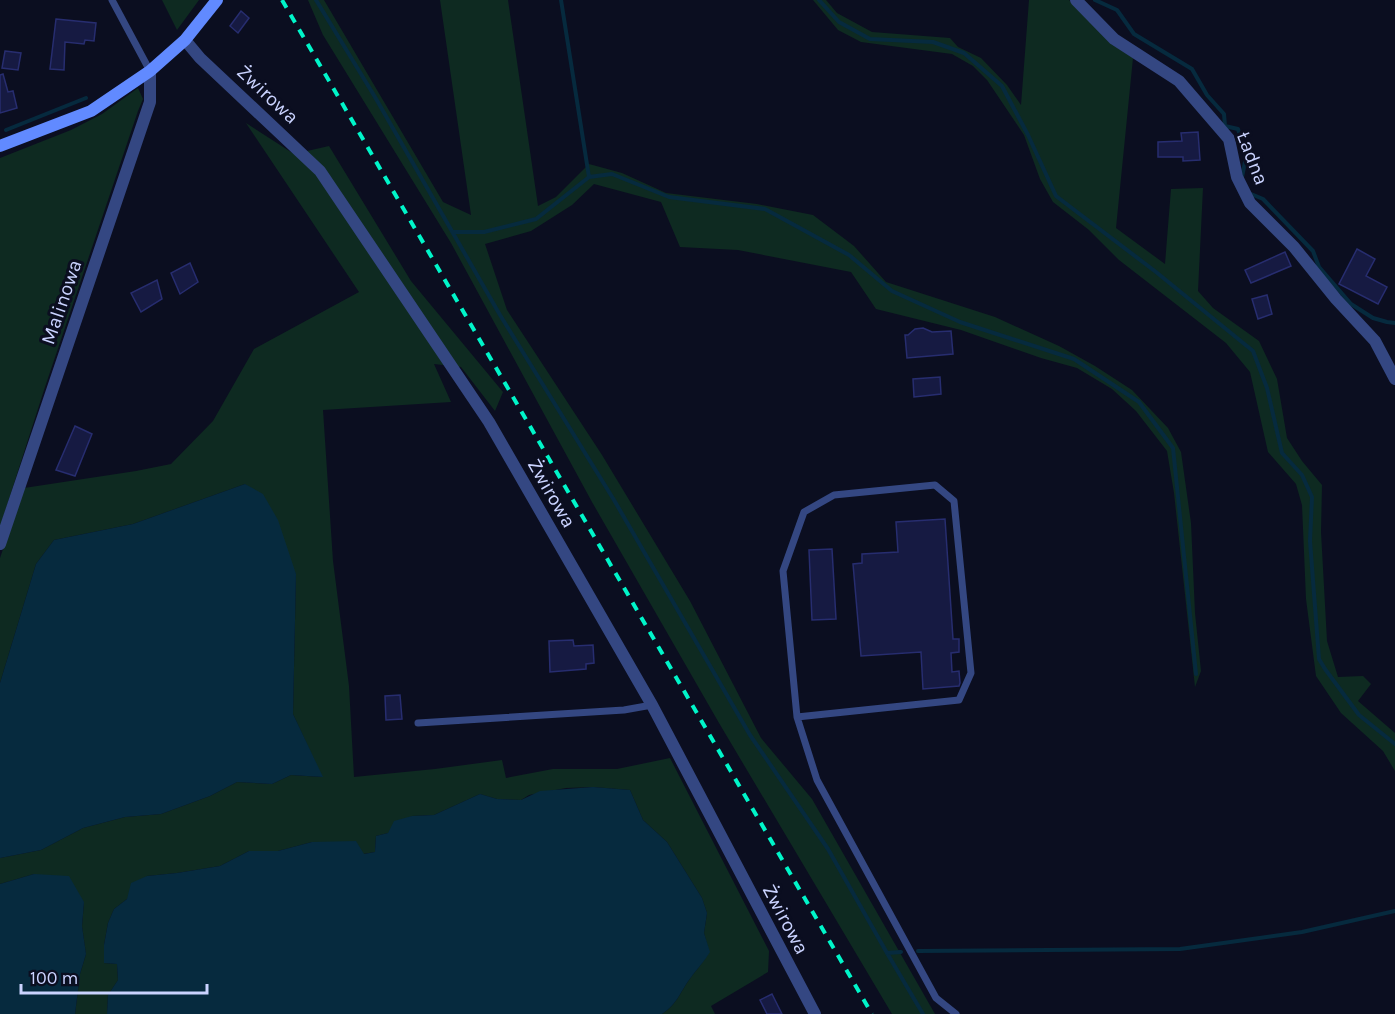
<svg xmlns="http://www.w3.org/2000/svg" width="1395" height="1014" viewBox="0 0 1395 1014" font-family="Karla,sans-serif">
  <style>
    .green { fill: #0e2a21 }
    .water { fill: #062a3e }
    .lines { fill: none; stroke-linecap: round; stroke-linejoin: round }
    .stream { stroke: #062a3e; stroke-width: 4 }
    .building { fill: #161a42; stroke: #272d6f; stroke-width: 1.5 }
    .lane { stroke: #344782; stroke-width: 7 }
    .street { stroke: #344782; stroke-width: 12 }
    .secondary { stroke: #618aff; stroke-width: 12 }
    .rail { stroke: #00f5c9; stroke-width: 4; stroke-dasharray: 9 8; stroke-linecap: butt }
    .labels { text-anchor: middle; stroke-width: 6; stroke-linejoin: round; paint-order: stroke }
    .street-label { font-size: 20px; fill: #cad3ff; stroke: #0b0e20 }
  </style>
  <rect width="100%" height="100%" fill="#0b0e20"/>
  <path class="green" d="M162,0H199L177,30Z
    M308,0H324L443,202L471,215L440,0H508L538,206L556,197L589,164L622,173L666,193L757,204L813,215L854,246L886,282L995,317L1059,346L1095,366L1132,390L1168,428L1181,452L1191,523L1195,613L1201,671L1195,687L1174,493L1167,451L1136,411L1112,389L1077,368L1041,358L961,330L876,309L851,272L738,250L680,247L661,202L594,184L572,205L531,231L485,244L507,310L602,455L690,601L761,738L812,799L935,1014H892L719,723L592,502L451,243L323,35Z
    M813,0H826L837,13L872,32L950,38L958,47L981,58L1007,85L1021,105L1029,0H1069L1110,43L1133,58L1116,228L1165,264L1171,189L1203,188L1198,291L1213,308L1259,341L1277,379L1287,438L1302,461L1322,485L1321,532L1327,641L1338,677L1363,676L1371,684L1358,701L1395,733V771L1383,751L1341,713L1316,676L1306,599L1302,505L1296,484L1268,452L1250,372L1226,343L1119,260L1089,230L1053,202L1040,179L1024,135L987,80L973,66L952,54L861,42L838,30Z
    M138,88L143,99L138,111L45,387L0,527V158L71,130L102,114Z
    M246,123L294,154L329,146L411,281L503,392L495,411L461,367L434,364L451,402L323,410L333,561L349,686L354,777L435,769L502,760L506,778L553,769H617L670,758L769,951L768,972L711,1006L715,1014H662C678,1003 679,994 689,980C696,970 704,962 709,952L704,933L707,913L702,898L667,842L643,820L630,790L593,787L566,788L529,795L521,800L497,799L480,794L434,815L412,816L388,833L376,836L375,852L363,854L312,842L278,851H249L220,866L177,873L147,876L127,899L114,909L108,923L104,945V963L117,964L118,980L108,995L107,1014H75L80,974L86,954L82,926L84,902L34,874L0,884V858L41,850L83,828L125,817L161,814L210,796L237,782L272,784L291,775L322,777L293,714L296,574L245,484L133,524L54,540L36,564L0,683V558L24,488L136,471L171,464L213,421L254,349L359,292Z"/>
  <path class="water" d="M245,484L263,494L278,520L296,574L293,714L323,777L291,775L272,784L237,782L210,796L161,814L125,817L83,828L41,850L0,858V683L36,564L54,540L133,524Z
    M593,787L630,790L643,820L667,842L702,898L707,913L704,933L710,952C704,962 696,970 689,980C679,994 678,1003 662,1014H107L108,995L118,980L117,964L104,963V945L108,923L114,909L127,899L131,883L147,876L177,873L220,866L249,851H278L312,842L356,841L364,854L375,852L376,836L388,833L394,821L412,816L434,815L480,794L497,799L521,800L540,791Z
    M34,874L69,876L84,902L82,926L86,954L80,974L75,1014H0V884Z"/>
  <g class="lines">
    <path class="stream" d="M316,0L375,97L500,315L614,500L750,735L828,849L887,953L923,1014
      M561,0L589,177
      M819,0L839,22L870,39L933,42L964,53L1002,86L1028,135L1056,196L1156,272L1253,351L1267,388L1282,453L1302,475L1312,497L1310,541L1319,659L1325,669L1359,715L1395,744
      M1095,0L1117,10L1134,34L1192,69L1207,95L1224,114L1225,126L1238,129L1246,157L1242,177
      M6,130L86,98
      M1251,194L1263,199L1313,251L1319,267L1351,304L1373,318L1387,322L1395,323
      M453,232H484L536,219L589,177L612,174L669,197L765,209L849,255L892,291L960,322L1074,359L1139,402L1173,448L1196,674
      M918,951L1180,949L1302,932L1395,911
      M887,953L901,952"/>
  </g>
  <path class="building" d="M241,11L249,18L238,33L230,26Z
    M56,19L96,23L94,41L85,40L84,44L65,42L64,70L50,69Z
    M5,51L21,53L18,70L2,68Z
    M3,74L8,92L13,91L17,108L0,113V75Z
    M1198,132L1200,160L1183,161V157H1158V142L1182,141L1181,133Z
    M1357,249L1375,259L1366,276L1387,287L1378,304L1339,284Z
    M1285,252L1291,266L1251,283L1245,270Z
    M190,263L198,282L180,294L171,273Z
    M157,280L162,299L141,312L131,293Z
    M1267,295L1272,314L1258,319L1252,299Z
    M923,328L932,332L951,331L953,354L907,358L905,335H908L915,329Z
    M940,377L941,394L914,397L913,379Z
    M75,426L92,434L75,476L56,470Z
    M945,519L953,639H959V652L951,653L952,672L959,671L960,683L959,686L923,689L921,652L861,656L853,564L862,563V554L898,552L896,522Z
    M832,549L836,619L812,620L809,550Z
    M573,640L574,646L593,645L594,663L586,664V669L550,672L549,641Z
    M400,695L402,719L386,720L385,696Z
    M772,994L782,1014H767L760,1000Z"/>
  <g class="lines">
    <path class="lane" d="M112,0L150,71
      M797,717L959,700L971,673L954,501L935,485L834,495L804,512L783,571L797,717L817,780L936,998L956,1014
      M418,723L624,710L652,705"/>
    <path class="street" d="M1076,0L1114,39L1179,81L1229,139L1237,177L1250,203L1294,247L1336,299L1375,341L1395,379
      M185,40L200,58L320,171L489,422L652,705L815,1014
      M0,544L150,102V71"/>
    <path class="secondary" d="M0,146L91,111L150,71L185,40L217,0"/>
    <path class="rail" d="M282,0L872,1014"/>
  </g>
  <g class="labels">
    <g class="street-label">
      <text transform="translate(268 94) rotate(43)" y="7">Żwirowa</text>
      <text transform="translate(1253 158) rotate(69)" y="7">Ładna</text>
      <text transform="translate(61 302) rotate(-71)" y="7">Malinowa</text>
      <text transform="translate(552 493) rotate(60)" y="7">Żwirowa</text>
      <text transform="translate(786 919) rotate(62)" y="7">Żwirowa</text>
    </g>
  </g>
  <path d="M21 984v9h186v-9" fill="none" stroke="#cad3ff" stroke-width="3"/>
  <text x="30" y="984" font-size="18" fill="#cad3ff" stroke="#0b0e20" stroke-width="4.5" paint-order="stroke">100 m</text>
</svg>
